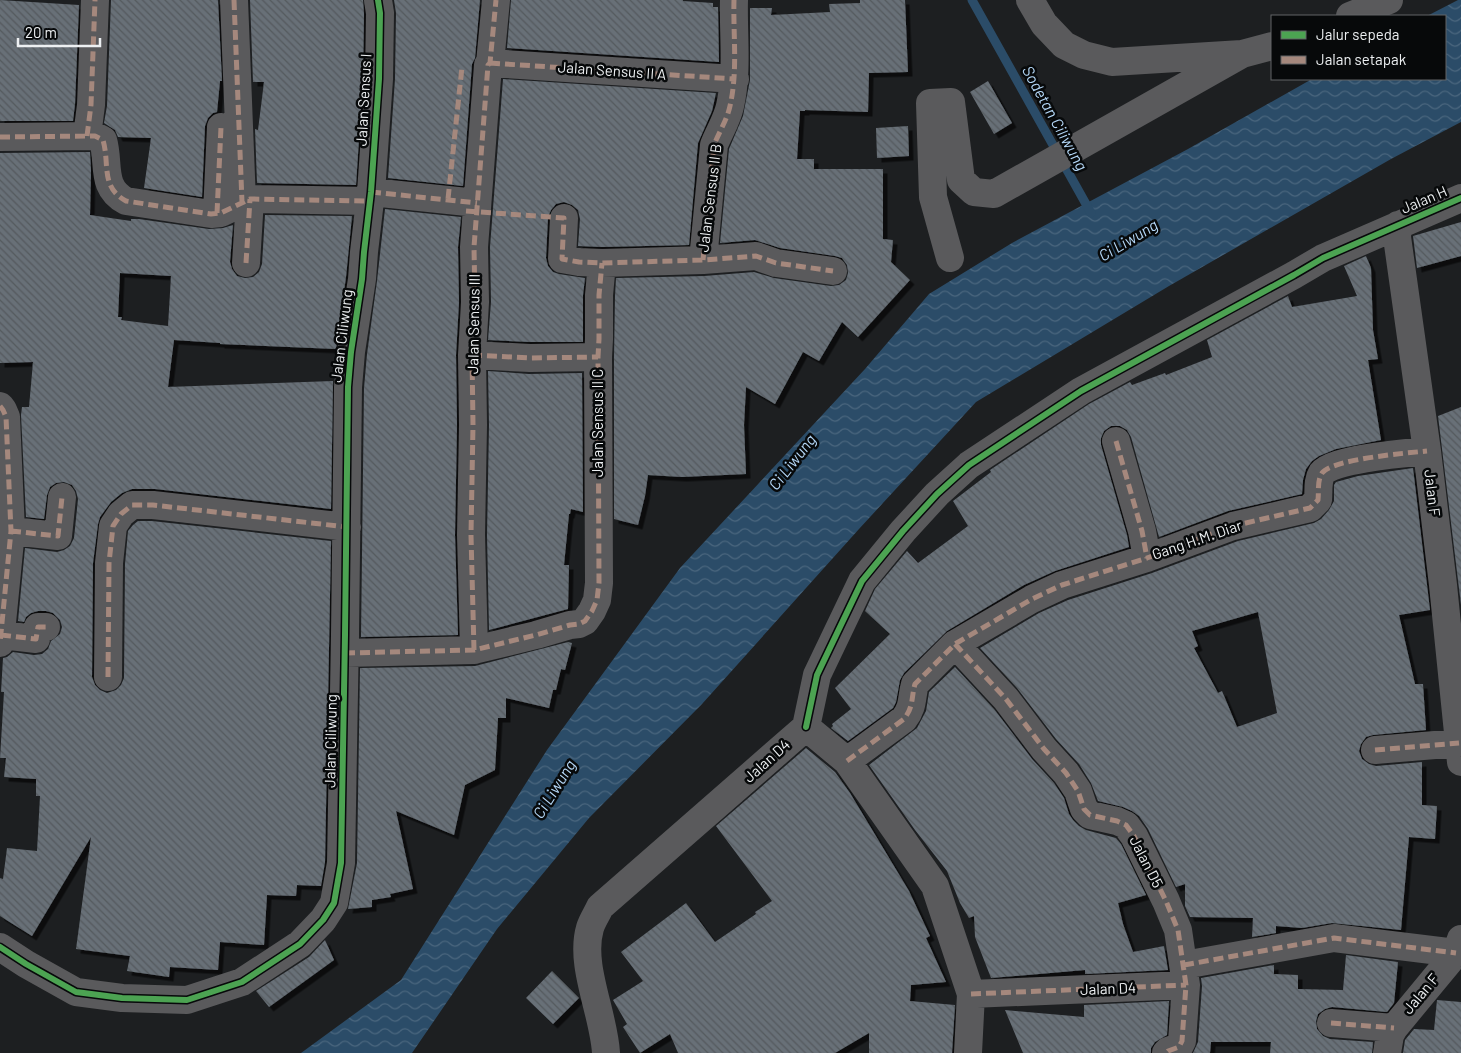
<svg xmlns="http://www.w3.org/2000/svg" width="1461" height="1053" viewBox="0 0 1461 1053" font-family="Barlow,sans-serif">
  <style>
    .water { fill: url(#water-waves) }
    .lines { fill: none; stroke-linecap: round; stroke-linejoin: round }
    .stream { stroke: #2b4c68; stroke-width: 9 }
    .building { fill: url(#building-back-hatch); fill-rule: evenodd; filter: url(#shadow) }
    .minor { stroke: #5a5a5c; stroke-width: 28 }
    .quiet { stroke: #a5887d; stroke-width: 5; stroke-dasharray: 10 5; stroke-linecap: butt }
    .cycleway-casing { stroke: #07090a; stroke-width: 9 }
    .cycleway { stroke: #4ca352; stroke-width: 6 }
    .labels { text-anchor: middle; stroke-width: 5; stroke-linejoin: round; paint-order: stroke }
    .street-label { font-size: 15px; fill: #edf0f2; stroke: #07090a }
    .water-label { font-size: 16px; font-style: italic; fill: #b5d8f8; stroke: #07090a }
  </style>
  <defs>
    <pattern id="water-waves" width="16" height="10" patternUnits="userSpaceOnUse" patternTransform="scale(1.25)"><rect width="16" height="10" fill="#2b4c68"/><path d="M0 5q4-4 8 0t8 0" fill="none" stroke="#4a667e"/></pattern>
    <pattern id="building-back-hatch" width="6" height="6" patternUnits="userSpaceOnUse" patternTransform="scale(1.25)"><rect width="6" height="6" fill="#676f77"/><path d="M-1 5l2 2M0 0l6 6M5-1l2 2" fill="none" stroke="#555a5e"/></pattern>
    <filter id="shadow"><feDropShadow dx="4.5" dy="4.5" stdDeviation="0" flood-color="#0009"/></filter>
  </defs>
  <rect width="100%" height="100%" fill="#1d1f21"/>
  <path class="water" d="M1458,0H1461V122L1391,159L1169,286L976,402L859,529L702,704L589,818L497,929L412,1053H301L401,980L547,750L680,568L865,369L929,294L1012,243L1188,149L1312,79H1445V16H1427Z"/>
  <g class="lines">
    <path class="stream" d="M972,0L1091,213"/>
  </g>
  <path class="building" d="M0,0L79,5L75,104L73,121H0Z
    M111,0H218L222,81H220L217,112L213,113L208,118L205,126L202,197L144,188L151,138L118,137L115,130L104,123L107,106Z
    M250,0H363L364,14L363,78L356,185L257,183L255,129L258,130L264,82H253Z
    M394,0H480L475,58L472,64L463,186L388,178L395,79L396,13Z
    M511,0H683V1L713,3V7H718L719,62L507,48Z
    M860,0H905L908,72L869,73L868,112L805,110V111H800L797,159H814V169H883V239L893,240L891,262L910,280L858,337L842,322L819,361L803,352L775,404L746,387L744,425L746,474L682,477L648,475L645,496L638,525L614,519V357L615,296L616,278L704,276L754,272L774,278L831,286L839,285L846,280L848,273L847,265L842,258L835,256L780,248L755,240L720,243L729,149L743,116L750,80V8H772L771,15L830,12L829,4L860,3Z
    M503,79L716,93L712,111L698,143L689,245L602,247L578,246L580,219L578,210L572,205L564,202L556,204L551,210L548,217L546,258L548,266L553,272L559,274L585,278L583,295V342H530L488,340L491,302L490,247Z
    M988,81L1012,123L994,134L970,92Z
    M908,126L909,156L877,158L876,128Z
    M90,152L91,171L90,215L131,221V219H139L209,229L223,228L233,225L230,262L232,269L237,276L245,278L253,277L259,272L262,264L265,215L352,216L346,277L336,349L220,344V343L174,340L168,387L333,381L331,509L155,489H132L122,493L111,502L100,517L98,524L93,563L92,677L95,685L100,690L107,693L116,690L121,685L124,678L125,564L128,531L133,525L138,521H152L331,541L325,862L321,886L297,885L296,896L267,895L264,945L220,942L218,970L170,967L169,977L127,971L130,956L76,949L91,837L32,936L0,916V878L3,879L7,848L37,851L40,796H36V779L4,777L6,758H0L4,692H1L3,658L7,657L13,652L34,655L42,654L48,649L51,641L60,634L62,627L60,620L53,613L46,611H38L31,613L26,617L24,622L18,621L25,548L57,552L64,550L70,546L74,538L78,499L76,491L72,485L64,482L56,483L50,487L47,495L44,519L26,517L21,415L22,407H29L33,362L0,363V153ZM120,273L171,276L168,326L121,320L122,317H118Z
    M385,209L461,217L458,247L459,302L456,355L457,425L455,535L458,635L361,637L364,388L367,354L377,281Z
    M1461,222V256L1417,268L1413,236Z
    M1366,256L1371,268L1373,330L1378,359L1368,360L1381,440L1336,449L1319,456L1312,461L1306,469L1303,480L1302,494L1228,511L1159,537L1131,437L1127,430L1120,426H1111L1104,431L1101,438V445L1127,535L1129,547L1055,571L1024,585L947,631L904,673L900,680L896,702L893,708L848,741L831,728L833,726L832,724L851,709L835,688L890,634L865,611L875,589L907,551L918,563L968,526L953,501L991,472L990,470L1089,404L1130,382L1132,385L1165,373L1166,375L1212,357L1207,340L1288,296L1292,307L1357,296L1344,266Z
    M488,371L529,374L582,373L583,512L571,509L570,514H569L564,565H569L568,609L489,630L487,535L489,425Z
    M1461,407V605L1438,416Z
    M1413,468L1430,610L1399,615L1415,684H1423L1426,730L1373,735L1366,737L1361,744L1359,751L1362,759L1369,764L1376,766L1422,762V805L1437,806L1435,839L1409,837L1401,930L1332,923L1302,928L1276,926V933L1252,937L1253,918L1190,917L1185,906V884L1176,887L1148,829L1139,816L1132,811L1123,807L1098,801L1091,783L1079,764L1056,739L1017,688L980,648L1039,613L1068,600L1152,573L1238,541L1314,523L1321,519L1329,510L1334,501V485L1336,482L1358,476ZM1258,612L1277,713L1237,727L1222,691L1218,693L1194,648L1198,646L1192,631Z
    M568,642L572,643L565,670L561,669L556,690H553L549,708L506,698V718H498L495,770L465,785L454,835L396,811L413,889L390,894L391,897L372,900V907L348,909L357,863L360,668L475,666Z
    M955,667L994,709L1032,759L1054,783L1064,798L1069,814L1073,820L1079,826L1086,830L1116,838L1121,844L1146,895L1118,903L1123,924L1133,952L1164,946L1168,970L1085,974V970L991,978L975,937L974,916L969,918L960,903L947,871L915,830L869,765L917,728L926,711L929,692Z
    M806,748L835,772L850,793L909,891L930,936L926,938L946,982L911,985L910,1001L955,1005L952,1053H869V1033L835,1053H678L670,1034L640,1053L623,1027L627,1024L613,1000L643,981L621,952L686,903L715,942L756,914L755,912L772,901L716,826Z
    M325,940L334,960L269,1007L256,991L309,957Z
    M1346,955L1398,962L1394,1003L1387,1012L1332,1007L1325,1009L1318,1014L1316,1021L1317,1029L1323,1036L1330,1039L1373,1042L1372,1053H1270L1271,1042H1211L1210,1053H1193L1198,1042L1202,986L1201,978L1274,965V974L1298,975V989L1343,990Z
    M552,971L579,998L553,1024L526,998Z
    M1437,1000L1461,1002V1053H1403L1405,1040L1414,1029L1434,1030Z
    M1169,1001L1167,1035L1155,1042L1151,1048V1053H1023L1005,1010L1084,1017V1005Z"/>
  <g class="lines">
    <path class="minor" d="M234,0L242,202
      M1030,0L1044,24L1064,45L1084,55L1112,62L1242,54L1272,46
      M1350,16L1389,0
      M490,63L735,79
      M87,136L91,105L95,0
      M0,137L95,136L103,140C110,164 100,187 126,201L211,214L221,213L250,199L371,201
      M371,192L477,203
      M217,213L221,127
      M564,218L562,259L579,262L602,263L703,260L756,256L776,263L833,271
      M1398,225L1397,237L1427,451L1443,585L1461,762
      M950,258L933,197L930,103L951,102L961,180L974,192L994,194L1242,54
      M703,260L714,145C719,132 727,120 730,106C738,71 733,35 734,0
      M246,263L250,199
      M472,355L530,358L598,357
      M0,406L3,410L6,417L11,531L0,643
      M1116,441L1142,531L1147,558
      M11,531L58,536L62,497
      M1,635L36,639L38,627H46
      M955,644L1006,699L1044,749L1066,773L1078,791L1084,809L1090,815L1117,821L1126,825L1134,836L1166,901L1178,930L1186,985L1182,1041L1179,1047L1168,1051L1166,1053
      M474,650L471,535L473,425L472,355L475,302L474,247L488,65L490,63L496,0
      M345,653L474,650L536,635L570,625L579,624L585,621L592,611L597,600L599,583L598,357L599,339V295L602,263
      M108,677L109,563L113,526L121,514L132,505H153L347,527
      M806,727L817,675L862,581L903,531L937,494L969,465L1081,391L1294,275L1323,258L1461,198
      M806,727L847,761L935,886L971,994L968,1053
      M1375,750L1459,743
      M847,761L904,719C914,706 911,698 915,684L955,644L1032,599L1062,585L1147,558L1233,526L1310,508L1318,500C1319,491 1317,481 1322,473C1332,459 1407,453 1427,451
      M0,947L26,964L76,992L122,998L187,1000L242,982L300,944L323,920L334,903L341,863L345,635L348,387L351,352L362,279L364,252L371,192L379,79L380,13L378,0
      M1184,965L1334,938L1456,953
      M971,994L1186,985
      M1331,1023L1394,1028
      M606,1053C604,1014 579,965 590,928C592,921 597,914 600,907L806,727
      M1387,1053L1390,1035L1394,1028L1456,953L1461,939"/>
    <path class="quiet" d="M234,0L242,202
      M490,63L735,79
      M87,136L91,105L95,0
      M0,137L95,136L103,140C110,164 100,187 126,201L211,214L221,213L250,199L371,201
      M371,192L477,203
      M448,199L462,67
      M466,211L564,218L562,259L579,262L602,263L703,260L756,256L776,263L833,271
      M217,213L221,127
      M703,260L714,145C719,132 727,120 730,106C738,71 733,35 734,0
      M246,263L250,199
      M472,355L530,358L598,357
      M0,406L3,410L6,417L11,531L0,643
      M1116,441L1142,531L1147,558
      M11,531L58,536L62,497
      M1,635L36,639L38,627H46
      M955,644L1006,699L1044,749L1066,773L1078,791L1084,809L1090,815L1117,821L1126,825L1134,836L1166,901L1178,930L1186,985L1182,1041L1179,1047L1168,1051L1166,1053
      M474,650L471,535L473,425L472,355L475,302L474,247L488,65L490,63L496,0
      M345,653L474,650L536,635L570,625L579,624L585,621L592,611L597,600L599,583L598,357L599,339V295L602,263
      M108,677L109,563L113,526L121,514L132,505H153L347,527
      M1375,750L1459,743
      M847,761L904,719C914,706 911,698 915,684L955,644L1032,599L1062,585L1147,558L1233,526L1310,508L1318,500C1319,491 1317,481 1322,473C1332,459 1407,453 1427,451
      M1184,965L1334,938L1456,953
      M971,994L1186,985
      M1331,1023L1394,1028"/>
    <defs>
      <path id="cycleway" d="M806,727L817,675L862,581L903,531L937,494L969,465L1081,391L1294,275L1323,258L1461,198
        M0,947L26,964L76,992L122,998L187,1000L242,982L300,944L323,920L334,903L341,863L345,635L348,387L351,352L362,279L364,252L371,192L379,79L380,13L378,0"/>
    </defs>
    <use href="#cycleway" class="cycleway-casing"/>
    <use href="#cycleway" class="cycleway"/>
  </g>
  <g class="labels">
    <g class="street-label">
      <text transform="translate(612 71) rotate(4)" y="5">Jalan Sensus II A</text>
      <text transform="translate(364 100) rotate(-87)" y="5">Jalan Sensus I</text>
      <text transform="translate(710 198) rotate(-83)" y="5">Jalan Sensus II B</text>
      <text transform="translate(1424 200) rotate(-23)" y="5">Jalan H</text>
      <text transform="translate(474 324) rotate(-89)" y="5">Jalan Sensus III</text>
      <text transform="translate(342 336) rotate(-83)" y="5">Jalan Ciliwung</text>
      <text transform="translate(598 423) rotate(-90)" y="5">Jalan Sensus II C</text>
      <text transform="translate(1432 493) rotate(83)" y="5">Jalan F</text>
      <text transform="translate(1197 540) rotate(-19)" y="5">Gang H.M. Diar</text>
      <text transform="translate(331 741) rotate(-89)" y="5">Jalan Ciliwung</text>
      <text transform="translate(767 761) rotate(-42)" y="5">Jalan D4</text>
      <text transform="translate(1146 862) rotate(63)" y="5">Jalan D5</text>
      <text transform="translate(1108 989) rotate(-2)" y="5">Jalan D4</text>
      <text transform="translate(1421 994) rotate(-50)" y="5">Jalan F</text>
    </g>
    <g class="water-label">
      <text transform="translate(1055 118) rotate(61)" y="6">Sodetan Ciliwung</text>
      <text transform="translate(1128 240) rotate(-31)" y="6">Ci Liwung</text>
      <text transform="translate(792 462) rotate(-52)" y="6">Ci Liwung</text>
      <text transform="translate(554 789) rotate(-58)" y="6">Ci Liwung</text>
    </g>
  </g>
  <rect x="1271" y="15" width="175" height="65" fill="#07090a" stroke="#636567"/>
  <rect x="1281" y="31" width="25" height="8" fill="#4ca352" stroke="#636567"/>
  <text x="1316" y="40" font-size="15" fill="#edf0f2">Jalur sepeda</text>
  <rect x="1281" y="56" width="25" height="8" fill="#a5887d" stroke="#636567"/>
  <text x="1316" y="65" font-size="15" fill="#edf0f2">Jalan setapak</text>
  <path d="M18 38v8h82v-8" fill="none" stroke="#edf0f2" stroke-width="2.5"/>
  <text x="25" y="38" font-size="15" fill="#edf0f2" stroke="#07090a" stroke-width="4" paint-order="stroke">20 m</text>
</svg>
